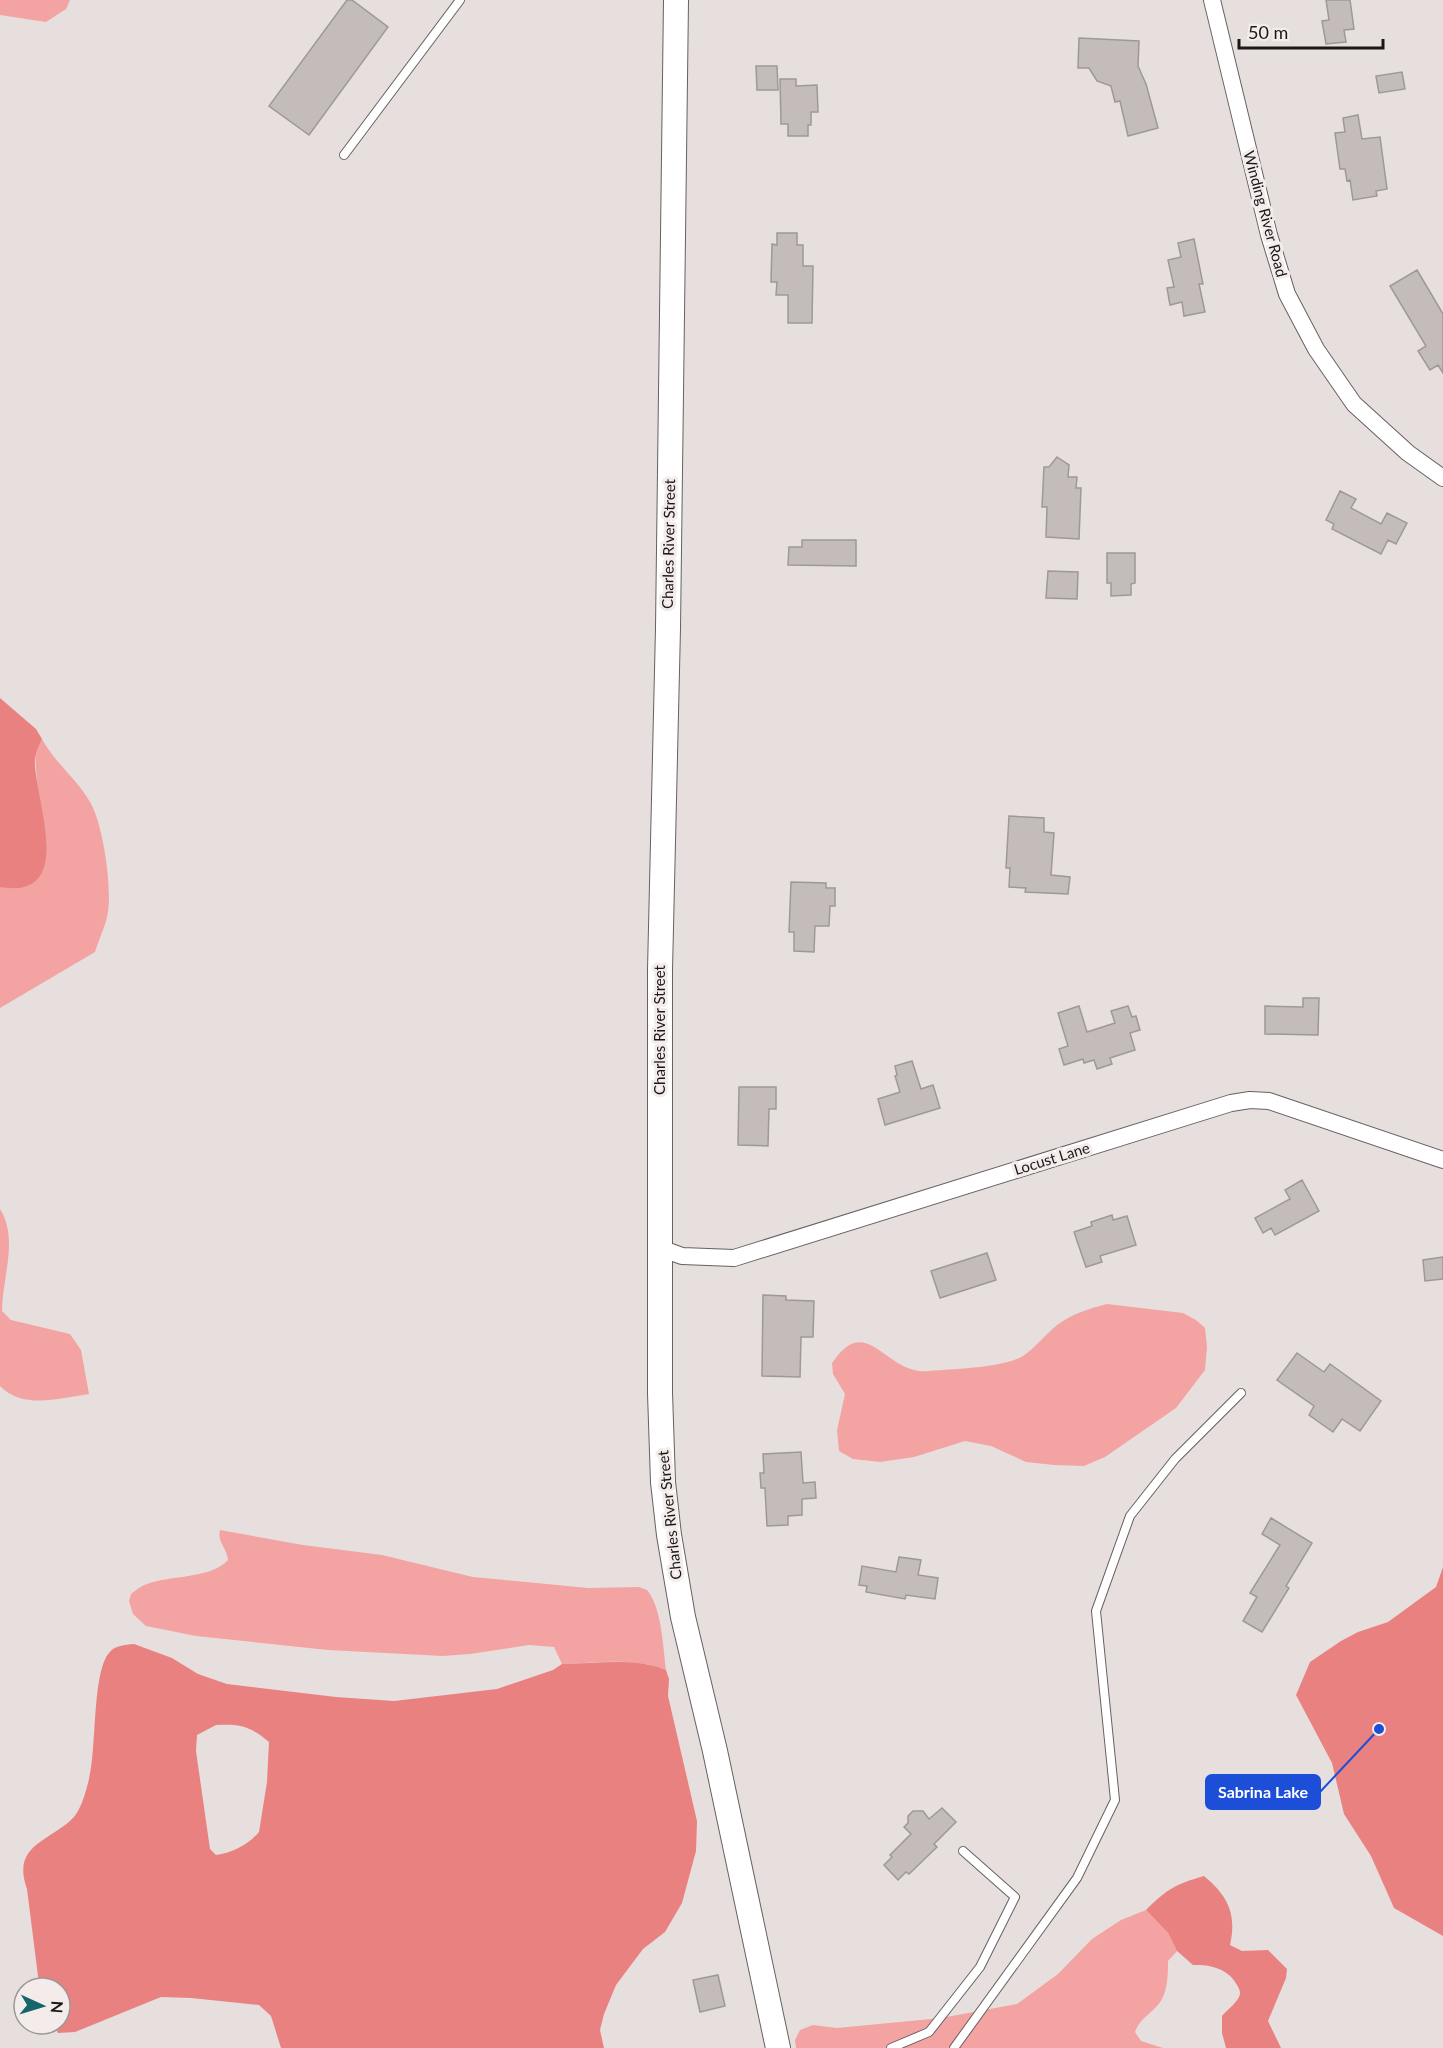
<svg xmlns="http://www.w3.org/2000/svg" width="1443" height="2048" viewBox="0 0 1443 2048" font-family="Lato,sans-serif">
  <style>
    .green { fill: #f3a4a2 }
    .water { fill: #ea8181; fill-rule: evenodd }
    .building { fill: #c3bcbb; stroke: #9f9898; stroke-width: 1.5 }
    .lines { fill: none; stroke-linecap: round; stroke-linejoin: round }
    .lane-casing { stroke: #676161; stroke-width: 10 }
    .street-casing { stroke: #676161; stroke-width: 18 }
    .secondary-casing { stroke: #676161; stroke-width: 26 }
    .lane { stroke: #fff; stroke-width: 8 }
    .street { stroke: #fff; stroke-width: 16 }
    .secondary { stroke: #fff; stroke-width: 24 }
    .labels { text-anchor: middle; stroke-width: 6; stroke-linejoin: round; paint-order: stroke }
    .street-label { font-size: 15px; fill: #1a1717; stroke: #f3eceb }
    .leader { fill: none; stroke: #1d4ed8; stroke-width: 2 }
    .callout-dot { fill: #1d4ed8; stroke: #f3eceb; stroke-width: 2 }
    .callout { fill: #1d4ed8; stroke: #1d4ed8; stroke-width: 2 }
    .callout-label { font-size: 16px; text-anchor: middle; font-weight: bold; fill: #fff }
  </style>
  <rect width="100%" height="100%" fill="#e6dfde"/>
  <path class="green" d="M0,0H70L66,9L46,22L0,15Z
    M42,739C55,763 77,779 90,802C103,823 112,887 108,912C106,925 99,939 95,952L0,1008V887H24L38,793L35,755Z
    M0,1209C19,1239 2,1278 2,1311L11,1320L70,1334L81,1350L89,1394C60,1398 23,1410 0,1386Z
    M1107,1304L1183,1313L1196,1320L1205,1328L1207,1347L1205,1370L1176,1408L1105,1457L1084,1466L1054,1465L1026,1462L991,1446L965,1441L914,1457L880,1462L853,1459L839,1451L837,1430L845,1394L833,1374L832,1363C868,1310 885,1376 929,1371C952,1369 1004,1368 1023,1356C1035,1348 1045,1335 1057,1325C1072,1314 1088,1309 1107,1304Z
    M220,1530L303,1545L382,1555L473,1577L588,1588L639,1587L647,1590C662,1608 663,1647 666,1670C634,1657 596,1663 562,1664L554,1647L529,1645L470,1654L443,1656L328,1650L196,1636L146,1626L133,1614L129,1601L131,1594C136,1590 141,1586 147,1584C170,1575 211,1579 228,1560C227,1548 217,1542 220,1530Z
    M1146,1910L1168,1933L1177,1951L1168,1961C1168,1973 1168,1988 1162,1999C1155,2012 1141,2016 1135,2032L1141,2041L1163,2048H796L795,2040L800,2030L813,2025L837,2028L941,2018L1017,2004L1058,1974L1092,1939L1121,1920Z"/>
  <path class="water" d="M0,698L36,729L42,739C40,745 36,751 35,757C32,788 69,876 24,887C17,889 7,888 0,887Z
    M1443,1567V1936L1394,1908L1371,1856L1344,1814L1332,1763L1296,1695L1310,1662L1341,1641L1358,1632L1388,1622L1436,1587Z
    M134,1644L172,1658L198,1674L227,1684L336,1697L394,1701L497,1689L553,1670L562,1664C596,1664 634,1657 666,1670L669,1679L668,1696L697,1821L696,1851L682,1903L665,1932L643,1949L616,1985L604,2014L600,2030L604,2048H281L271,2016L259,2005L191,1998L161,1997L75,2032L58,2033L53,2024H60V1988H41L38,1976L27,1889C11,1844 50,1842 74,1817C82,1807 86,1791 89,1779C97,1748 92,1673 109,1653C115,1645 125,1645 134,1644ZM216,1725C240,1724 250,1726 269,1742L267,1782L259,1832C248,1845 232,1853 216,1855L210,1849L196,1751L197,1735Z
    M1204,1876C1228,1896 1237,1914 1230,1945L1242,1951L1268,1950L1287,1969L1286,1978L1268,2021L1281,2048H1226L1222,2033V2016C1227,2010 1239,2001 1240,1994C1240,1990 1239,1989 1237,1985C1229,1969 1210,1964 1193,1965L1177,1951L1168,1933L1146,1910C1167,1889 1176,1884 1204,1876Z"/>
  <path class="building" d="M347,0H352L388,27L309,135L269,106Z
    M1326,0H1350L1354,29L1344,30L1346,42L1326,44L1322,21L1329,20Z
    M1079,38L1139,41L1138,66L1146,84L1158,128L1128,136L1120,101L1115,102L1111,86L1097,81L1089,68H1078Z
    M756,66H777L778,90H757Z
    M1402,72L1405,89L1379,93L1376,76Z
    M780,79H796V86L817,85L818,112H811V125H808V136H788V124H781Z
    M1358,115L1362,139L1380,137L1387,189L1376,191L1377,196L1353,200L1350,180L1347,181L1345,169H1340L1335,133L1345,132L1343,118Z
    M777,233H797V245H803V266H813L812,323H788V295H776L777,282H771L772,244L777,245Z
    M1194,239L1203,284H1199L1205,312L1184,316L1182,302L1170,305L1167,288L1174,287L1168,260L1181,257L1178,243Z
    M1417,270L1443,314V373L1438,365L1430,370L1418,351L1426,346L1390,286Z
    M1057,457L1069,465L1068,477H1077L1076,488H1081L1079,539L1046,537L1047,507H1042L1044,467H1049Z
    M1340,491L1356,499L1351,508L1381,524L1387,513L1407,523L1396,544L1388,540L1381,554L1332,529L1334,524L1326,520Z
    M802,540H856V566L788,565L789,547H802Z
    M1107,553H1135V583L1131,584V595L1111,596V583H1107Z
    M1048,571L1078,572L1077,599L1046,598Z
    M1009,816L1044,818V832L1054,833L1051,875L1070,877L1068,894L1025,892L1026,888L1009,887L1010,868H1006Z
    M791,882L826,883V888H835V906H830L829,926H815L814,952L794,951V932H789Z
    M1303,998H1319L1318,1035L1265,1034V1006L1303,1007Z
    M1079,1006L1087,1032L1115,1023L1111,1011L1128,1006L1132,1017L1136,1016L1140,1030L1130,1033L1135,1050L1110,1058L1112,1064L1097,1069L1094,1060L1084,1063L1083,1059L1064,1065L1059,1049L1068,1046L1058,1013Z
    M912,1061L921,1089L933,1085L940,1108L885,1125L878,1099L900,1092L895,1076L897,1075L895,1066Z
    M739,1087H776V1109H769L768,1146L738,1145Z
    M1302,1180L1319,1211L1275,1235L1271,1228L1263,1233L1255,1218L1290,1199L1285,1190Z
    M1112,1215L1113,1220L1127,1216L1136,1245L1100,1256L1102,1262L1086,1267L1074,1232L1092,1226L1091,1222Z
    M987,1253L996,1280L940,1298L931,1271Z
    M1443,1257V1279L1425,1281L1423,1260Z
    M763,1295L786,1296V1300L814,1301L813,1337H801L800,1377L762,1376Z
    M1297,1353L1324,1372L1330,1364L1381,1401L1360,1431L1342,1419L1333,1432L1309,1415L1314,1406L1277,1380Z
    M801,1452L803,1483L815,1482L816,1498L802,1499V1515L788,1516V1525L767,1526L765,1488H761L760,1473H764L763,1454Z
    M1271,1518L1312,1543L1286,1586L1289,1588L1262,1632L1243,1621L1257,1597L1250,1593L1280,1545L1262,1534Z
    M899,1557L921,1560L918,1575L938,1578L935,1599L906,1595L905,1599L866,1592L867,1586L859,1585L862,1566L896,1572Z
    M942,1808L956,1822L934,1844L937,1847L909,1874L906,1872L898,1880L884,1865L892,1857L890,1855L911,1834L904,1827L908,1823V1816L913,1811H923L929,1819Z
    M718,1975L725,2006L700,2012L693,1980Z"/>
  <g class="lines">
    <defs>
      <path id="lane" d="M344,155L460,0
        M891,2048L929,2032L980,1967L1015,1897L963,1851
        M954,2048L1077,1878L1115,1800L1096,1611L1130,1516L1175,1459L1241,1393"/>
      <path id="street" d="M1212,0L1269,235L1287,294L1316,349L1354,404L1408,453L1443,478
        M660,1248L682,1256L734,1258L1231,1103L1250,1100L1269,1101L1443,1160"/>
      <path id="secondary" d="M676,0L668,628L660,970V1393L663,1482L669,1535L683,1617L715,1751L778,2048"/>
    </defs>
    <use href="#lane" class="lane-casing"/>
    <use href="#street" class="street-casing"/>
    <use href="#secondary" class="secondary-casing"/>
    <use href="#lane" class="lane"/>
    <use href="#street" class="street"/>
    <use href="#secondary" class="secondary"/>
  </g>
  <g class="labels">
    <g class="street-label">
      <text transform="translate(1265 214) rotate(75)" y="5">Winding River Road</text>
      <text transform="translate(669 544) rotate(-89)" y="5">Charles River Street</text>
      <text transform="translate(660 1030) rotate(-90)" y="5">Charles River Street</text>
      <text transform="translate(1052 1159) rotate(-17)" y="5">Locust Lane</text>
      <text transform="translate(670 1515) rotate(-96)" y="5">Charles River Street</text>
    </g>
  </g>
  <path class="leader" d="M1379 1729L1320 1792"/>
  <circle class="callout-dot" cx="1379" cy="1729" r="6"/>
  <rect class="callout" x="1206" y="1775" width="114" height="34" rx="6"/>
  <g class="callout-label">
    <text x="1263" y="1798">Sabrina Lake</text>
  </g>
  <g transform="translate(42 2006) rotate(94)"><circle r="28" fill="#f3eceb" stroke="#9c9796" stroke-width="1.5"/>
  <path d="M0-4.5L10 22L0 15L-10 22Z" fill="#166568"/>
  <text y="-9" font-size="16" font-weight="bold" text-anchor="middle" fill="#1a1717">N</text>
  </g>
  <path d="M1239 39v9h144v-9" fill="none" stroke="#1a1717" stroke-width="3"/>
  <text x="1248" y="39" font-size="18" fill="#1a1717" stroke="#f3eceb" stroke-width="4.5" paint-order="stroke">50 m</text>
</svg>
